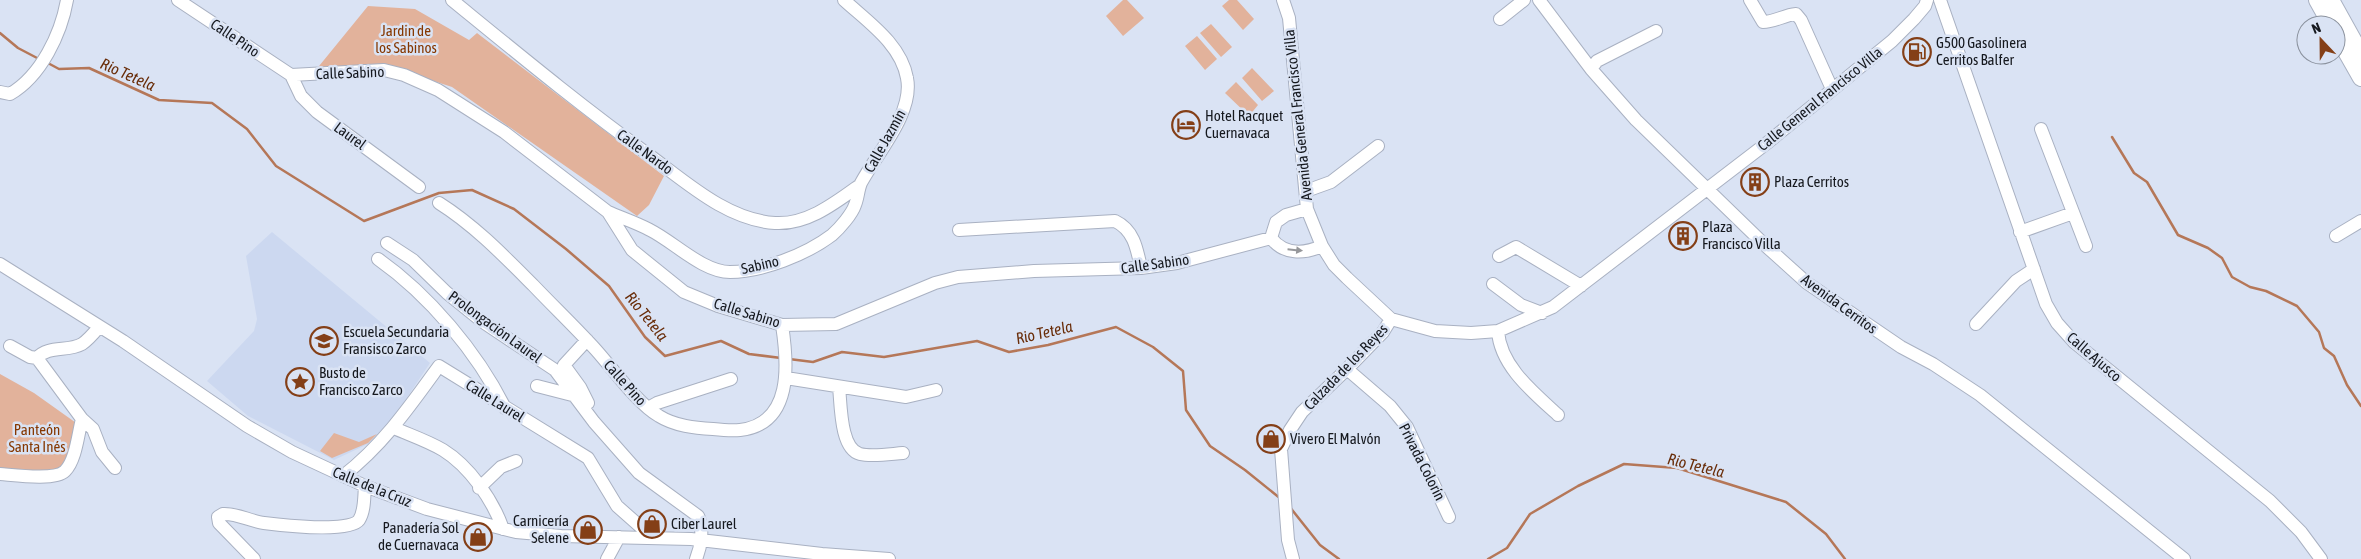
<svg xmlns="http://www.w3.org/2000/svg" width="2361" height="559" viewBox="0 0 2361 559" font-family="'Asap Condensed',sans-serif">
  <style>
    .built { fill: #ccd8f0 }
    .green { fill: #e2b29b }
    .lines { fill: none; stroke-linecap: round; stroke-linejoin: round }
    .stream { stroke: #b57758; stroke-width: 2.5 }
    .minor-casing { stroke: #a9b1c2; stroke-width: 14 }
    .major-casing { stroke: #a9b1c2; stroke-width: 18 }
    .minor { stroke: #fff; stroke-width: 12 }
    .major { stroke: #fff; stroke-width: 16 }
    .oneway { fill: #96979a }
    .labels { text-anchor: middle; stroke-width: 5; stroke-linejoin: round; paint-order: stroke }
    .park-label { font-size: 15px; fill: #853701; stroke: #dae3f4 }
    .street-label { font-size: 15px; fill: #15181e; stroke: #dae3f4 }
    .poi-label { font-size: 15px; fill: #15181e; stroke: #dae3f4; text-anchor: start }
    .water-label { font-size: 16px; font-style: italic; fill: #692d09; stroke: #dae3f4 }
  </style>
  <rect width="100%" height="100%" fill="#dae3f4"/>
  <path class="built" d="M272,232L430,363L386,429L368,444L334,460L248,416L207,381L254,331L257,319L246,256Z"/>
  <path class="green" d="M1123,0H1127L1144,18L1123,36L1106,16Z
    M1229,0H1237L1254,19L1243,30L1222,6Z
    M368,6L415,9L469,40L477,33L664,176L649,205L637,216L452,87L391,67L315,71Z
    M1211,24L1232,47L1221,57L1200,33Z
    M1197,36L1217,59L1205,70L1185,46Z
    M1252,68L1274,91L1262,101L1242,78Z
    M1236,82L1258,105L1249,116L1225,93Z
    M0,374L34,393L79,425L64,466L57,470L0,472Z
    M334,433L359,442L377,434L368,443L332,458L320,451Z"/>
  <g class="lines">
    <path class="stream" d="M0,33L18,48L39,59
      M46,62L59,69L89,68L159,100L212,103L247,129L276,166L364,221L439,193L472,190L514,209L566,249L609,286L645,337L665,356L721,341L749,354L781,358
      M2112,137L2134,173L2147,182L2178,235L2208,248L2222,258L2232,277L2250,287L2266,291L2297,306L2319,332L2324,348L2334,356L2347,385L2361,406
      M789,359L813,362L842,352L884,357L977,341L1009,352L1048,345L1116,327L1153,347L1183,371L1186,410L1210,446L1245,470L1281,499
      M1289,506L1320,545L1339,559
      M1488,559L1507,548L1530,514L1578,486L1624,464L1677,468L1786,502L1826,534L1845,559"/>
    <defs>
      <path id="minor" d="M178,0L291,75L301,96L317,112L419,187
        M452,0C517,53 581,106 649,155C686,182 727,220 775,223C807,225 835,203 860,185
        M1283,0L1289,18L1307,209L1322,246L1334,265L1347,278L1391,319L1435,331L1471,333L1498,331L1553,307L1767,143L1892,41L1914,19L1925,6L1927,0
        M1539,0L1591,69L1636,120L1767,247L1807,283L1901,347L1933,364L1980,395L2184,559
        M1750,0L1763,22C1775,22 1784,15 1796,14L1801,20L1832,89
        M1940,0L2046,304L2057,323L2074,342L2270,501L2301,532L2321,559
        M1500,19L1524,0
        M1591,69L1597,61L1656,31
        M291,75L384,70L404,75L438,90L504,132L608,212L632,250L684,292L718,306L782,325L836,324L935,283L958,277L1034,271L1141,268L1177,263L1271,238
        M0,92L10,94C41,76 61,34 67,0
        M2041,129L2086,246
        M1306,191L1331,182L1378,146
        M439,203C474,225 504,256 533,285C554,307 576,328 596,350C613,369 638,404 659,416C675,426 695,428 713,429C722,430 731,431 740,430C793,424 788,364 782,325
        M1307,209L1286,215L1276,222L1271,238C1284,255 1304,254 1322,246
        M608,212C622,218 637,223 650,230C674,242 703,272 730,272C762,272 807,254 832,235C840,228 852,214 855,205C858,198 858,190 861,183C877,153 914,113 907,78C901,44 868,22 844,0
        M959,230L1115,221C1134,230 1137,249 1141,268
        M2020,232L2073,213
        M2336,236L2361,221
        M387,243L413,260L447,293L483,322L555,370L594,422L639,473L698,516C704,528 701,547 696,559
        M1499,256L1516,247L1581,286
        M378,259C429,295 477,352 505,408
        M0,264L123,341L247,426L292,452L365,486L427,509L516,532L561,536L691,539L822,554L889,559
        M1493,284L1521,305L1542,313
        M1976,324L2016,281L2034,269
        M99,327C94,333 88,340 82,344C68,352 48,345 37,358L82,419L93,429L102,452L115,468
        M1498,331C1500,366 1534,393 1558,415
        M587,340L564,365L580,387L588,403
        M10,346L30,357L37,358
        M1347,369L1390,406L1407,427L1449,517
        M786,378L906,397L936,390
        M537,386L576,396
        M839,387C841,404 840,449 860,454C872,457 890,454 903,453
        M648,408L657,403L731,379
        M394,428C410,435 428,441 443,450C469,466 493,500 503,529
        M0,474C14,475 55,481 65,471C76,460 78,434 82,419
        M343,476C383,445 410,406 439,366L588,458L617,506L643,529L651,538
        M479,488L501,467L516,461
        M254,559L219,523L218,517L223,514C236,513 250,521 264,523C280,525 350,533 359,520C365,511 364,496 365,486
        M607,559L619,537
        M1293,559L1288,540L1281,449L1290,430L1302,412L1347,369L1383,332L1391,319"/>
      <path id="major" d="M2317,0L2331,25
        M2331,0L2361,54
        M2336,34L2361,78"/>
    </defs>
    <use href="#minor" class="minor-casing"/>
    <use href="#major" class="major-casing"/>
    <use href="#minor" class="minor"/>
    <use href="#major" class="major"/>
  </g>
  <defs><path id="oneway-solid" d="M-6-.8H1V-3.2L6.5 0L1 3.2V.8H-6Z" transform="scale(1.25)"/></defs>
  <use class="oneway" href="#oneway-solid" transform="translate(1295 250) rotate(6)"/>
  <defs>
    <symbol id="fuel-ring" viewBox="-11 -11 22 22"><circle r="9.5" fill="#dae3f4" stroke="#843f17" stroke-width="1.5"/><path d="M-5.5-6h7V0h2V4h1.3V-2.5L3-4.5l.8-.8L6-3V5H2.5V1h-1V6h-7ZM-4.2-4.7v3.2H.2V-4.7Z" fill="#843f17"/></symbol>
    <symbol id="hotel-ring" viewBox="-11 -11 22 22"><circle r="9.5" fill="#dae3f4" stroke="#843f17" stroke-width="1.5"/><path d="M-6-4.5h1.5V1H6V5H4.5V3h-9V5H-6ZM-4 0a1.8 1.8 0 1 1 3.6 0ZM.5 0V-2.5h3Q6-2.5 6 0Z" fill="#843f17"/></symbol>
    <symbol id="building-ring" viewBox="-11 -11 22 22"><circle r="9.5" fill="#dae3f4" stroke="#843f17" stroke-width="1.5"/><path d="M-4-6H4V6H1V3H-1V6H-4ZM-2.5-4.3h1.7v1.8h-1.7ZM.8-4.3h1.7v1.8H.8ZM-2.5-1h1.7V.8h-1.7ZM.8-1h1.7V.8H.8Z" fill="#843f17"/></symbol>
    <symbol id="school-ring" viewBox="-11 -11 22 22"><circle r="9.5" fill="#dae3f4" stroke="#843f17" stroke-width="1.5"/><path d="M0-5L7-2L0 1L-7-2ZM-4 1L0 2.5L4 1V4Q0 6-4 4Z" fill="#843f17"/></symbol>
    <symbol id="sight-ring" viewBox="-11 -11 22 22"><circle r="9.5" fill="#dae3f4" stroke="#843f17" stroke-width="1.5"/><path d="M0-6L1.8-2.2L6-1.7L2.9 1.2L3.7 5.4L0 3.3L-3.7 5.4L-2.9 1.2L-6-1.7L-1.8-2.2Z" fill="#843f17"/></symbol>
    <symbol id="shop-ring" viewBox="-11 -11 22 22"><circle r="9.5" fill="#dae3f4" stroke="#843f17" stroke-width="1.5"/><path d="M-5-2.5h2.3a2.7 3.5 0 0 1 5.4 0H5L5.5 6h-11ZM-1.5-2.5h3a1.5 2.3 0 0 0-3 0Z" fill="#843f17"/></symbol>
  </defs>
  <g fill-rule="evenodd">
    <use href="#fuel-ring" x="1901" y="36" width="32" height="32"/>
    <use href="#hotel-ring" x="1170" y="109" width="32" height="32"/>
    <use href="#building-ring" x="1739" y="166" width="32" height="32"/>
    <use href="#building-ring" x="1667" y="220" width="32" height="32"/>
    <use href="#school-ring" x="308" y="325" width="32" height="32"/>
    <use href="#sight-ring" x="284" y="366" width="32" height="32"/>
    <use href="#shop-ring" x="1255" y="423" width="32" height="32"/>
    <use href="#shop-ring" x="636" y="508" width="32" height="32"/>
    <use href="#shop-ring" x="572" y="514" width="32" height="32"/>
    <use href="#shop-ring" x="462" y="521" width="32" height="32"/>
  </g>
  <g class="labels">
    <g class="park-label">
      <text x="406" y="36">Jardin de<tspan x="406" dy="17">los Sabinos</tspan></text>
      <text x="37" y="435">Panteón<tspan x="37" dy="17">Santa Inés</tspan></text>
    </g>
    <g class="street-label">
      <text transform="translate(235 38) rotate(34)" y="5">Calle Pino</text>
      <text transform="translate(350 73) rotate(-2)" y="5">Calle Sabino</text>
      <text transform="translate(1820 99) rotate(-39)" y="5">Calle General Francisco Villa</text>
      <text transform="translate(1298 115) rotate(-96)" y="5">Avenida General Francisco Villa</text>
      <text transform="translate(350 136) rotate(36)" y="5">Laurel</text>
      <text transform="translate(885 141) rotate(-61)" y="5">Calle Jazmín</text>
      <text transform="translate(645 152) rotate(36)" y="5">Calle Nardo</text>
      <text transform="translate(1155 264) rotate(-8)" y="5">Calle Sabino</text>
      <text transform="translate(760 265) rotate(-13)" y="5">Sabino</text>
      <text transform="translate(1839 304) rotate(36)" y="5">Avenida Cerritos</text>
      <text transform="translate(747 313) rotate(17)" y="5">Calle Sabino</text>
      <text transform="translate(495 327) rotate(36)" y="5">Prolongación Laurel</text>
      <text transform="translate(2094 357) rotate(41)" y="5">Calle Ajusco</text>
      <text transform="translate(1346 367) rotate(-46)" y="5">Calzada de los Reyes</text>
      <text transform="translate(625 383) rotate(48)" y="5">Calle Pino</text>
      <text transform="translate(495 401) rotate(32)" y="5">Calle Laurel</text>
      <text transform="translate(1422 462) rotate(63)" y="5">Privada Colorín</text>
      <text transform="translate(372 487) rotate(22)" y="5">Calle de la Cruz</text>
    </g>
    <g class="poi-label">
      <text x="1936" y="48">G500 Gasolinera<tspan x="1936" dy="17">Cerritos Balfer</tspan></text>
      <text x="1205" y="121">Hotel Racquet<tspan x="1205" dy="17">Cuernavaca</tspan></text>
      <text x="1774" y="187">Plaza Cerritos</text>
      <text x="1702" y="232">Plaza<tspan x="1702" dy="17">Francisco Villa</tspan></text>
      <text x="343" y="337">Escuela Secundaria<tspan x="343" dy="17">Fransisco Zarco</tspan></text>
      <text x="319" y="378">Busto de<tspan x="319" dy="17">Francisco Zarco</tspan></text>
      <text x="1290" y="444">Vivero El Malvón</text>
      <text x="569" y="526" text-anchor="end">Carnicería<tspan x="569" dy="17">Selene</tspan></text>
      <text x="671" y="529">Ciber Laurel</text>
      <text x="459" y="533" text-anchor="end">Panadería Sol<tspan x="459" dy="17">de Cuernavaca</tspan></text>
    </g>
    <g class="water-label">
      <text transform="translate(128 74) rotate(24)" y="6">Rio Tetela</text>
      <text transform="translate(647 316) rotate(51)" y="6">Rio Tetela</text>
      <text transform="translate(1044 332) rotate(-13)" y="6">Rio Tetela</text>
      <text transform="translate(1696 465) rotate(14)" y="6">Rio Tetela</text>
    </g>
  </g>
  <g transform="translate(2321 40) rotate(338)"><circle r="24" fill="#dae3f4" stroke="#8b929e"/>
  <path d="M0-4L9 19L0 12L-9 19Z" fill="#843f17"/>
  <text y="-8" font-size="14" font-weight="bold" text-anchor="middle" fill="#15181e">N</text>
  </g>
</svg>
